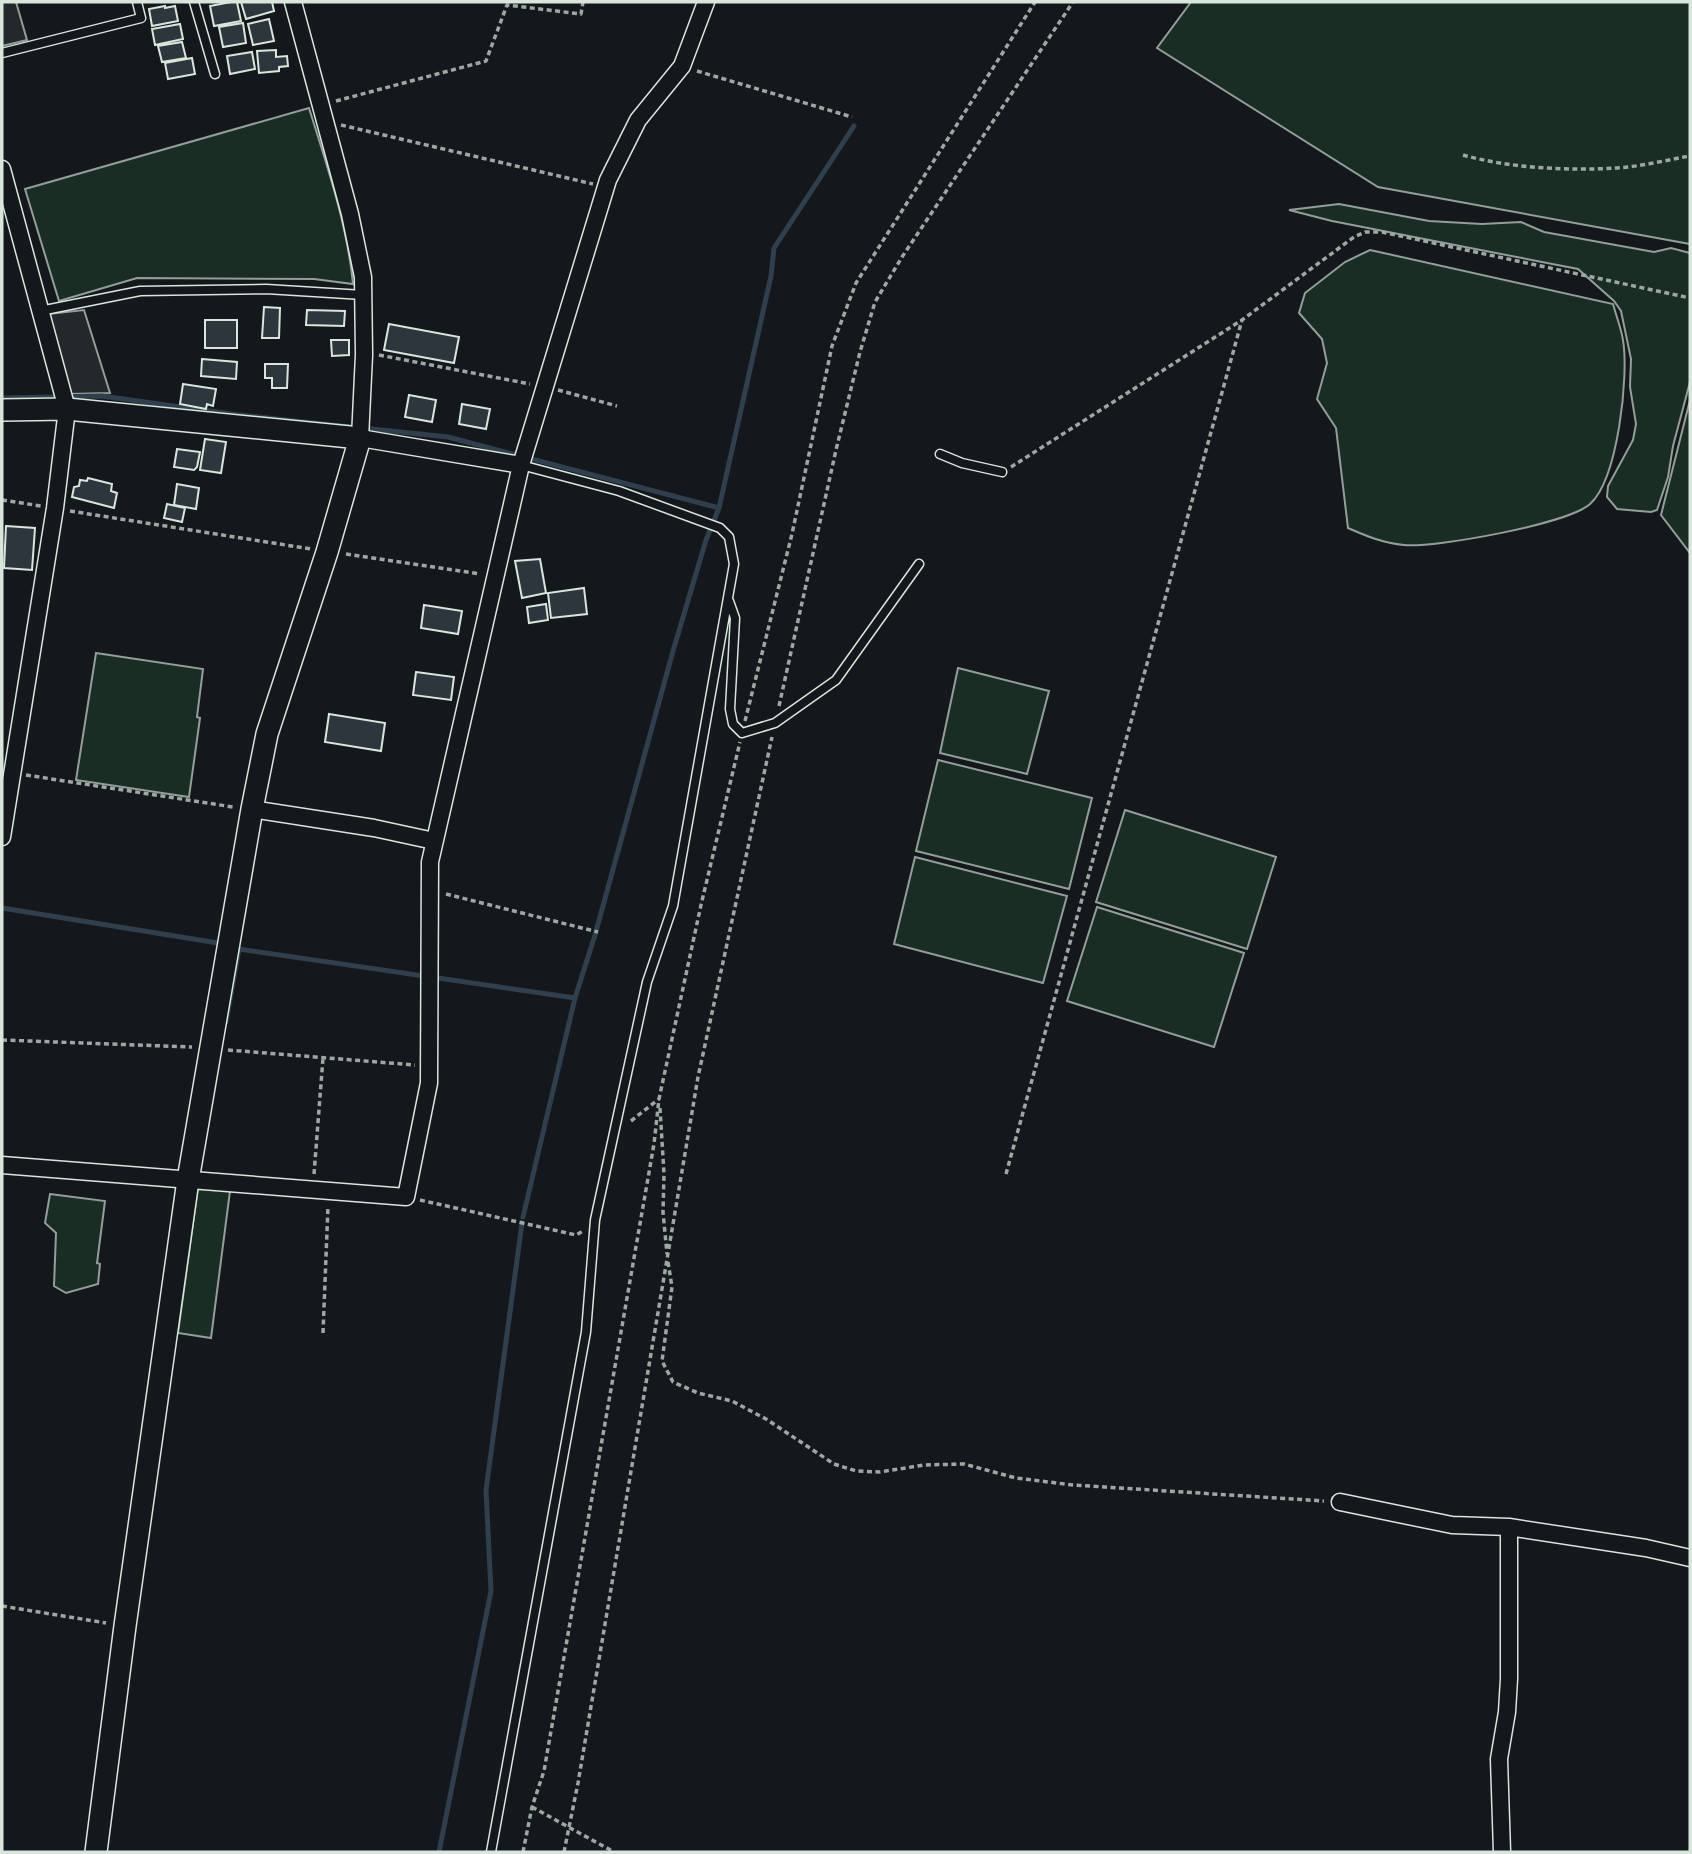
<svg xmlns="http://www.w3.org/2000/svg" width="1692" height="1854" viewBox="0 0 1692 1854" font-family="Cabin,sans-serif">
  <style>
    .green { fill: #1a2d24; stroke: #939e99; stroke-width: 2 }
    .parking { fill: #24282b; stroke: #939e99; stroke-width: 2 }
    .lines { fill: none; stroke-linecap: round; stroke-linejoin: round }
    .stream { stroke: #2f3f4d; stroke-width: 5 }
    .building { fill: #2c363c; stroke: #d8e6dc; stroke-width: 2 }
    .lane-casing { stroke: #d8e6dc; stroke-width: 11 }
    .street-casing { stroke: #d8e6dc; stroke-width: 19 }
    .secondary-casing { stroke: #d8e6dc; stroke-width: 24 }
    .path { stroke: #9da8a2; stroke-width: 3.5; stroke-dasharray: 5 3.5; stroke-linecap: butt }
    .lane { stroke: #14181c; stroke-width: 8 }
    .street { stroke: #14181c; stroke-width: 16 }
    .secondary { stroke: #14181c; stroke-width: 21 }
  </style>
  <rect width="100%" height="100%" fill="#14181c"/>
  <path class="green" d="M1191,2H1690V244L1378,187L1157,48Z
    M309,108C327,166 347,223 353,284L314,279L137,278L59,301L25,189Z
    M1339,204L1429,221L1482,224L1521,222L1544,232L1654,252L1671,248L1690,253V382L1673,446L1668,477L1657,510L1651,512L1617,509L1607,497L1608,486L1633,440L1636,424L1630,387L1631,359L1621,311L1614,301L1578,269L1332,221L1289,210Z
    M1370,250L1613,304C1616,315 1621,328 1623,340C1629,376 1618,479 1590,504C1568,524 1435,548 1404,545C1383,543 1366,536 1348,528L1336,428L1317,399L1327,363L1322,339L1299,313L1305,293L1345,262Z
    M1690,400V553L1661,515Z
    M96,653L203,669L197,717L200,718L189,797L76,780Z
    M958,668L1049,691L1027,774L940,753Z
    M938,760L1092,798L1069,889L916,851Z
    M1125,810L1276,857L1247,949L1096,902Z
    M915,857L1067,896L1043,983L894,944Z
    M1097,907L1244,953L1214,1047L1067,1001Z
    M198,1187L230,1191L211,1338L178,1333Z
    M50,1194L105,1201L97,1263L100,1264L98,1284L66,1293L54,1286L56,1233L45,1223Z"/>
  <path class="parking" d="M2,2H16L27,40L2,46Z
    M84,310L110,393L69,394L48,314Z"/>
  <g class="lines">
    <path class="stream" d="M2,398L102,396L231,414L350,427
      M363,428L448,437L719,508
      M2,908L218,943
      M226,1022L239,949L575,998
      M523,1217L575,998L595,935L673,651L706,540L719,508L771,276L774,248L854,126
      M439,1852L491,1591L486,1490L522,1223"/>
  </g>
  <path class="building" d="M231,2H237L241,21L214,26L210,6Z
    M241,2H272L274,11L246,19Z
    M165,6V8L175,6L178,21L152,26L149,9Z
    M269,19L274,41L253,45L248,24Z
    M243,23L246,43L223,47L219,27Z
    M180,24L183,39L155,45L152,29Z
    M182,42L186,58L162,62L158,46Z
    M276,50V57L287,56L288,66L279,67V71L259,73L257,51Z
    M252,52L255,69L230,74L227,56Z
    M192,58L195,74L168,79L165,63Z
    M264,307L280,308L279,338H262Z
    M307,310L345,311L344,326L306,325Z
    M205,320H237V348H205Z
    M389,324L459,337L454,363L384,350Z
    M331,340H349V355L332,356Z
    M202,359L237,362L236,379L201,376Z
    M265,364H288L287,388H272V378H265Z
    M183,384L216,389L213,406L207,404L206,409L180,404Z
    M409,395L436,400L432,422L405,417Z
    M462,404L490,409L486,429L459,424Z
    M205,439L226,442L221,473L200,470Z
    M177,449L200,452L197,467L194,470L174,467Z
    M88,478L112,484L111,491L117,493L114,508L72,497L74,487L79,486L80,480L87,481Z
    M177,484L199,488L196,509L174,505Z
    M167,504L185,508L182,522L164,518Z
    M6,526L35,528L32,570L4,568Z
    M540,559L546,593L522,598L515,561Z
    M584,588L587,614L551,618L548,593Z
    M546,604L548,620L529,623L527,607Z
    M424,605L462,611L458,634L421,628Z
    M416,672L454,677L451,700L413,695Z
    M329,714L385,723L381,751L325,742Z"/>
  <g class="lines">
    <defs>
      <path id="lane" d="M194,2L215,74
        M2,53L141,18L137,2
        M40,311L140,291L266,289L363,295
        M940,454L962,463L1002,472
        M729,601L735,618L730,709L733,724L742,733L775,723L836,680L919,564
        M491,1852L586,1332L595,1220L647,982L673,906L734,564L729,537L720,528L619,491L521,465"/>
      <path id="street" d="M293,2L350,214L363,277L364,355L360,438L521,465
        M2,169L67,409L55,508L2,837
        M252,809L374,828L434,841
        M2,1165L406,1197L429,1083L430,862L521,465L608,180L638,120L682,66L706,2
        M1340,1502L1452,1525L1509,1527L1646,1548L1690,1558
        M1502,1852L1499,1759L1507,1712L1509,1679V1527"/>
      <path id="secondary" d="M2,410L67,409L360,438L327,552L267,734L252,809L188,1180L125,1626L96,1852"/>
    </defs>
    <use href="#lane" class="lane-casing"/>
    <use href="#street" class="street-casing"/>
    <use href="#secondary" class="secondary-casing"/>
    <path class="path" d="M697,71L852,117
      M336,101L486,61L507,5L581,14L583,2
      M341,125L593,184
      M1463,155C1509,168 1568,171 1615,168C1640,167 1666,160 1690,156
      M379,355L530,384
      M558,390L617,406
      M1011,467L1242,320L1354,237L1365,232H1382L1690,298
      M2,500L41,506
      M70,511L311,549
      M346,554L480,574
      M779,706L836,450L860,352L875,302L902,257L1073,2
      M745,721L792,534L832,346L856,283L1035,2
      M26,775L233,807
      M446,894L598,932
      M2,1040L192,1047
      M228,1050L415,1065
      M660,1108L664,1174L663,1212L667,1254
      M631,1121L659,1099
      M314,1174L323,1058
      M1006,1174L1242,320
      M420,1200L576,1235L583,1231
      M668,1262L672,1287L662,1361L673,1382L698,1393L732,1401L766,1419L834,1464L856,1471L880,1472L924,1465L964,1464L1016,1478L1073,1485L1324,1501
      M323,1333L328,1206
      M2,1606L106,1623
      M532,1807L614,1852
      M523,1852L532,1807L544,1771L654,1144L659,1099L701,905L740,742
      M564,1852L578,1783L698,1077L772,737"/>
    <use href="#lane" class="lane"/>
    <use href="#street" class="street"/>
    <use href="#secondary" class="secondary"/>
  </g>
  <rect width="1692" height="1854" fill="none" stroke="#d8e6dc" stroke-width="7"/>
</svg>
